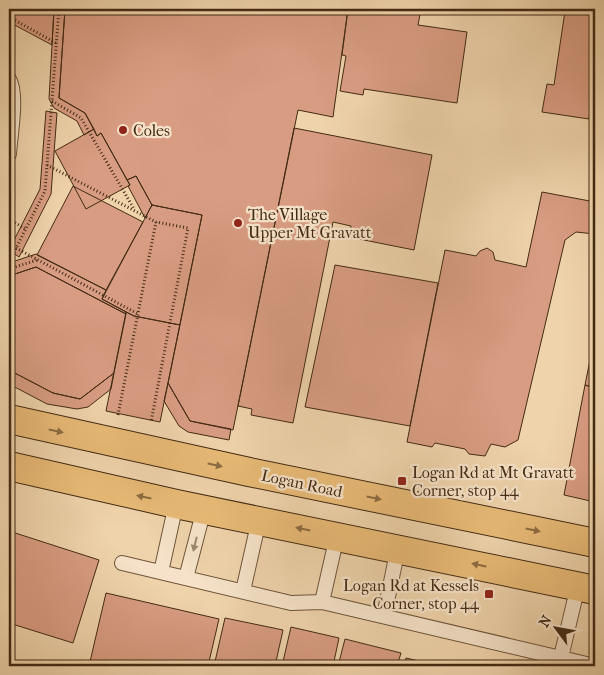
<svg xmlns="http://www.w3.org/2000/svg" width="604" height="675" viewBox="0 0 604 675" font-family="'IM FELL French Canon',serif">
  <style>
    .building { fill: #d89c82; stroke: #432b14 }
    .lines { fill: none; stroke-linecap: round; stroke-linejoin: round }
    .lane-casing { stroke: #6e553a; stroke-width: 16 }
    .primary-casing { stroke: #432b14; stroke-width: 30 }
    .path { stroke: #432b14; stroke-width: 3; stroke-dasharray: 1 2.5; stroke-linecap: butt }
    .lane { stroke: #f5e2c8; stroke-width: 14 }
    .primary { stroke: #e8ba76; stroke-width: 28 }
    .oneway { fill: #8d6b40 }
    .oneway2 { fill: #9c866e }
    .poi-dot { fill: #8f2418; stroke: #f5e2c8; stroke-width: 2 }
    .labels { text-anchor: middle; stroke-width: 4.5; stroke-linejoin: round; paint-order: stroke }
    .poi-label { font-size: 16px; fill: #432b14; stroke: #f5e2c8; text-anchor: start }
    .street-label { font-size: 16px; fill: #432b14; stroke: #f5e2c8 }
  </style>
  <rect width="100%" height="100%" fill="#efd3ab"/>
  <filter id="stains"><feTurbulence type="fractalNoise" baseFrequency=".004" numOctaves="4"/><feColorMatrix values="0 0 0 0 .2 0 0 0 0 .09 0 0 0 0 .02 0 0 0 .5 -.17"/></filter>
  <radialGradient id="worn" r=".72"><stop offset=".6" stop-color="#630" stop-opacity="0"/><stop offset="1" stop-color="#630" stop-opacity=".3"/></radialGradient>
  <path class="building" d="M9,9H54L52,45L9,22Z
    M54,9H65L59,98L85,113L94,129L84,135L77,121L54,108L49,99Z
    M65,9H348L333,117L298,110L233,430L190,421L168,383L202,215L152,205L136,176L127,180L101,133L97,136L85,113L59,98Z
    M348,9H421L418,25L467,32L457,103L364,89L363,95L340,91L346,56L342,55Z
    M565,11L595,16V96H592L589,119L542,112L547,84L554,85Z
    M46,111L57,113L51,194L19,257L9,250L40,189Z
    M294,128L432,155L414,250L349,237L351,226L333,222L293,423L251,415L252,409L238,406Z
    M94,129L97,136L101,133L130,185L86,209L55,151Z
    M136,176L152,205L145,218L128,186L130,185L127,180Z
    M73,186L143,222L106,290L37,255Z
    M542,192L595,202V234L576,232L565,240L518,440L505,447L491,444L485,456L469,454L465,449L435,443L432,447L407,442L445,250L476,256L480,251L487,248L493,252L495,260L526,267Z
    M152,205L202,215L180,325L134,316L102,299Z
    M36,254L106,290L102,299L126,312V314L36,267L9,276V263Z
    M335,265L438,283L410,426L305,407Z
    M36,267L126,314L114,373L80,399L53,393L9,370V276Z
    M126,312L134,316L180,325L160,422L106,411Z
    M595,335V388L585,385Z
    M9,370L53,393L80,399L114,373L111,389L88,407L77,409L47,404L9,384Z
    M168,383L190,421L231,429L229,440L188,432L179,426L164,401Z
    M585,385L595,388V502L564,495Z
    M9,531L99,560L73,643L9,623Z
    M106,593L219,619L208,666H89Z
    M225,618L283,630L275,666H214Z
    M291,627L339,638L333,666H282Z
    M345,639L401,653L397,666H338Z
    M406,658L440,666H404Z"/>
  <g class="lines">
    <defs>
      <path id="lane" d="M9,79C18,94 10,136 9,154
        M122,563L291,603L322,602L595,666
        M161,572L176,504
        M186,578L204,509
        M243,591L259,520
        M322,602L337,536
        M384,616L398,548
        M561,657L578,586"/>
      <path id="primary" d="M9,419L249,472L595,543
        M9,466L176,504L595,590"/>
    </defs>
    <use href="#lane" class="lane-casing"/>
    <use href="#primary" class="primary-casing"/>
    <path class="path" d="M9,17L56,43
      M52,101L81,118L134,209
      M47,165L156,222L188,228L151,422
      M9,219L25,229
      M16,248L138,314
      M9,262L45,191L59,9
      M9,269L37,260
      M118,415L156,222"/>
    <use href="#lane" class="lane"/>
    <use href="#primary" class="primary"/>
  </g>
  <defs><path id="oneway-solid" d="M-6-.8H1V-3.2L6.5 0L1 3.2V.8H-6Z" transform="scale(1.25)"/></defs>
  <g class="oneway">
    <use href="#oneway-solid" transform="translate(56 431) rotate(12)"/>
    <use href="#oneway-solid" transform="translate(215 465) rotate(12)"/>
    <use href="#oneway-solid" transform="translate(144 497) rotate(-168)"/>
    <use href="#oneway-solid" transform="translate(374 498) rotate(12)"/>
    <use href="#oneway-solid" transform="translate(303 529) rotate(-168)"/>
    <use href="#oneway-solid" transform="translate(533 530) rotate(12)"/>
    <use href="#oneway-solid" transform="translate(479 565) rotate(-168)"/>
  </g>
  <use class="oneway2" href="#oneway-solid" transform="translate(195 544) rotate(104)"/>
  <g class="poi-dot">
    <circle cx="123" cy="130" r="5"/>
    <circle cx="238" cy="223" r="5"/>
    <rect x="397" y="476" width="10" height="10" rx="2.5"/>
    <rect x="484" y="589" width="10" height="10" rx="2.5"/>
  </g>
  <g class="labels">
    <g class="poi-label">
      <text x="133" y="136">Coles</text>
      <text x="248" y="220">The Village<tspan x="248" dy="18">Upper Mt Gravatt</tspan></text>
      <text x="412" y="478">Logan Rd at Mt Gravatt<tspan x="412" dy="18">Corner, stop 44</tspan></text>
      <text x="479" y="591" text-anchor="end">Logan Rd at Kessels<tspan x="479" dy="18">Corner, stop 44</tspan></text>
    </g>
    <g class="street-label">
      <text transform="translate(302 483) rotate(12)" y="6">Logan Road</text>
    </g>
  </g>
  <rect width="604" height="675" fill="none" stroke="#efd3ab" stroke-width="30"/>
  <rect x="10" y="10" width="584" height="655" fill="none" stroke="#432b14" stroke-width="2.5"/>
  <rect x="15" y="15" width="574" height="645" fill="none" stroke="#432b14"/>
  <g transform="translate(556 628) rotate(302)" stroke="#f5e2c8" stroke-width="4" paint-order="stroke">
  <path d="M0-4L9 19L0 12L-9 19Z" fill="#432b14"/>
  <text y="-8" font-size="14" font-weight="bold" text-anchor="middle" fill="#432b14">N</text>
  </g>
  <rect width="100%" height="100%" filter="url(#stains)"/>
  <rect width="100%" height="100%" fill="url(#worn)"/>
</svg>
